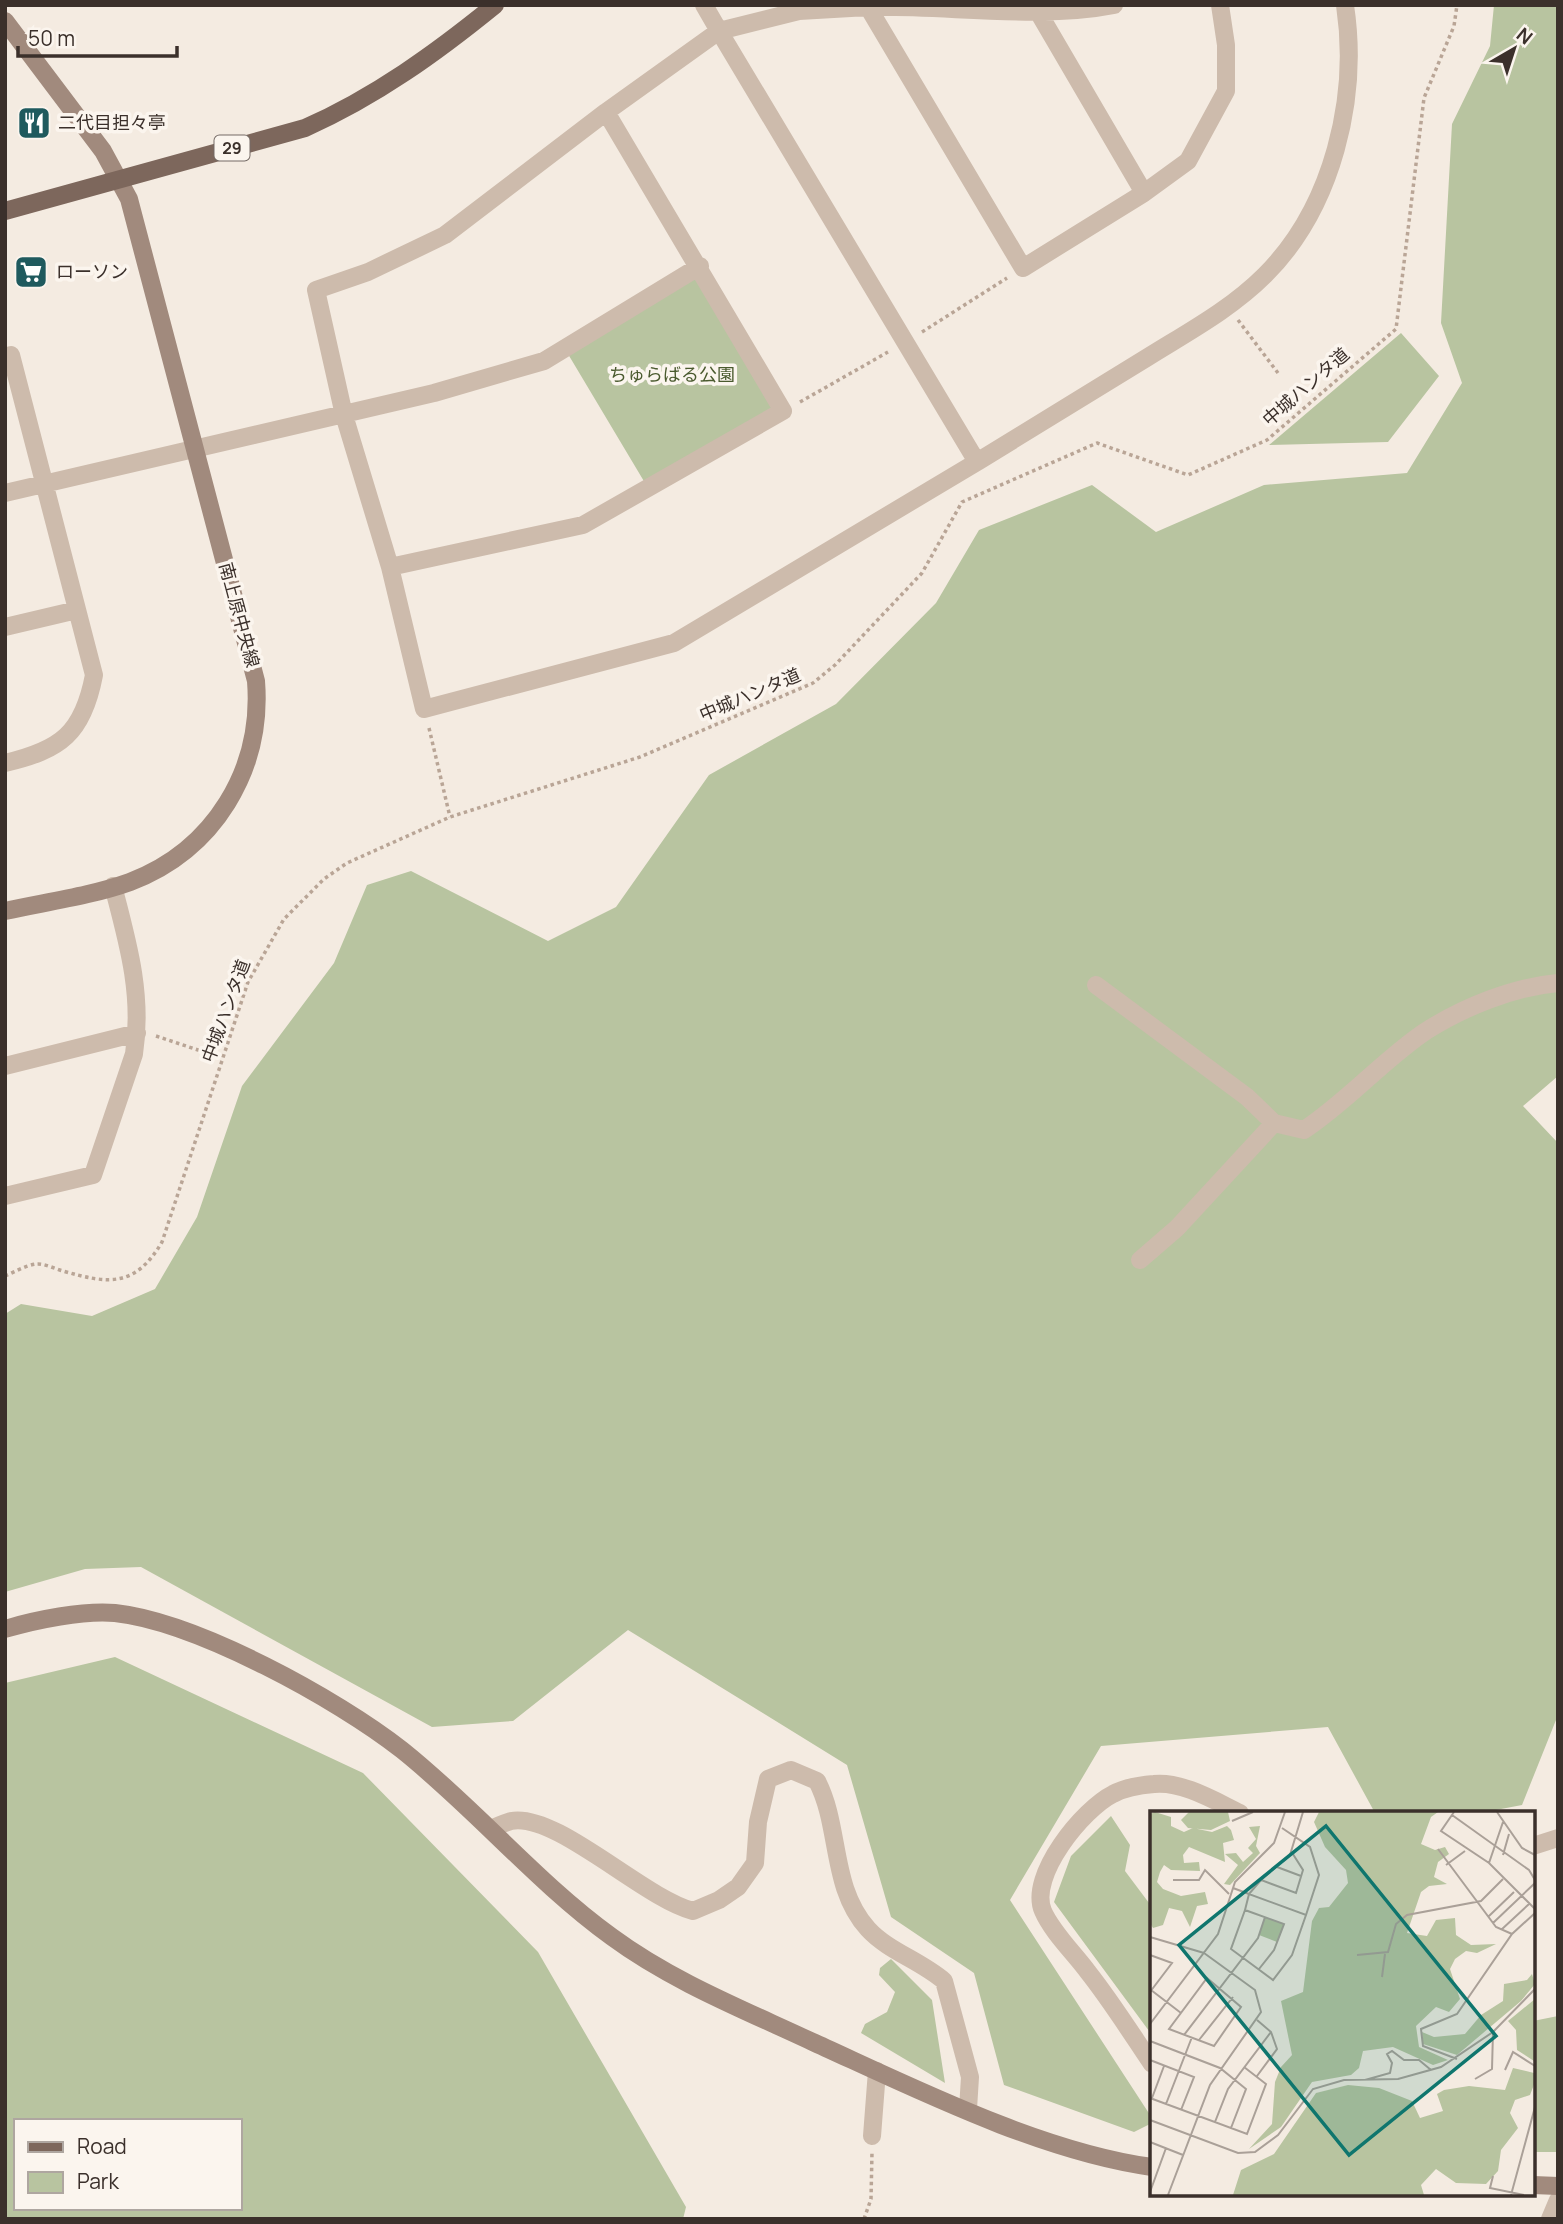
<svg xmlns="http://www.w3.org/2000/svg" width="1563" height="2224" viewBox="0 0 1563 2224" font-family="Manrope,'Noto Sans JP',sans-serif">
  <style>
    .green { fill: #b8c4a0; fill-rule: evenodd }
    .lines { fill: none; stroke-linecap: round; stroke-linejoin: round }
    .path { stroke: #b9a596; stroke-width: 3.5; stroke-dasharray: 3.5 3.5; stroke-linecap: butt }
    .street { stroke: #cdbbac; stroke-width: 18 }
    .secondary { stroke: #a18a7d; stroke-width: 18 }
    .primary { stroke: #7d675c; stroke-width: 18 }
    .labels { text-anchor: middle; stroke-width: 7; stroke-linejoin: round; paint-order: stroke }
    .shield { fill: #fbf5ee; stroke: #756b66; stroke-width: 2 }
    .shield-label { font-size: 16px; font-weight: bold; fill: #3b302b }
    .poi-label { font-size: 18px; fill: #3b302b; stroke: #fbf5ee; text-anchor: start }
    .park-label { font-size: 18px; fill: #4a5a2e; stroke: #fbf5ee }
    .street-label { font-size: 18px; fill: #3b302b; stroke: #fbf5ee }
    .inset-road { fill: none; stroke: #aaa098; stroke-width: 2 }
    .view { fill: #0f766e; fill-opacity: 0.15; stroke: #0f766e; stroke-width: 3.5 }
    .inset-edge { fill: none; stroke: #3b302b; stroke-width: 3.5 }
  </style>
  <rect width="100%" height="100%" fill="#f4ebe1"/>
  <path class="green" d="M1494,5H1558V1076L1523,1106L1558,1143V1715L1522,1805L1480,1813H1375L1328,1727L1101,1746L1010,1900L1152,2118V2123L1134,2132L1004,2085L974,1973L891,1917L847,1765L628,1630L513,1721L432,1727L141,1567L85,1569L5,1592V1314L21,1304L92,1316L155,1289L197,1217L242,1086L334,963L367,885L411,871L548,941L616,907L709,775L836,704L936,603L979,530L1092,485L1156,532L1264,485L1407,473L1462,383L1441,323L1452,124L1490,46Z
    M700,266L783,411L648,488L565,349Z
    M1401,333L1439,376L1388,442L1269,445Z
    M115,1657L363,1773L538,1952L686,2207L683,2219H5V1683ZM16,2121H240V2208H16Z
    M1111,1816L1130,1845L1125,1871L1152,1907V2035L1054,1902L1071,1856Z
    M891,1959L932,2000L945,2083L861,2033L865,2024L887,2012L895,1992L879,1975L880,1968Z
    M1558,2016V2152H1533V2021Z"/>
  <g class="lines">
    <path class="path" d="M1238,320L1278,373
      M922,332L1007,278
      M800,402L888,352
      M429,728L450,817
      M156,1036L222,1058
      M5,1276C14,1272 27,1265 36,1264C44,1263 55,1269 63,1271C108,1284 135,1288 162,1242L248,982L284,919L324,879L347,863L450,817L640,757L813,683L835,665L922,573L962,502L1097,443L1188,475L1267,440L1396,329L1424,98L1454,26L1457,5
      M864,2219L871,2199L872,2152"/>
    <path class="street" d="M704,5L719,31L799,11L868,7
      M1114,5C1039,20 946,5 868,7L1023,268L1144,193L1188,161L1226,91V45L1220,5
      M1037,10L1144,193
      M606,112L445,235L368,272L316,290L344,415L390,567L424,709L674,643L977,462
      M5,357L11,355L94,675C83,733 61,750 5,763
      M5,493L434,393L544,361L700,266
      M390,567L583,525L783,411L606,112L719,31L977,462C1034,427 1091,392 1148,357C1188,332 1231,309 1265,275C1333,207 1359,98 1345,5
      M5,627L77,610
      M1096,985L1247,1097L1274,1123L1304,1130C1348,1101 1384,1059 1426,1031C1464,1007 1513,987 1558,983
      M5,1066L137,1033
      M5,1196L93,1175L134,1054C143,995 128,943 113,886
      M1140,1260L1177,1228L1274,1123
      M491,1829C497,1826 505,1823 511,1821C556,1812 643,1898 693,1911L719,1900L738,1887L755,1863L758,1822L768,1779L791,1770L817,1781C841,1827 830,1887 868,1929C888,1951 921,1961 944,1981L970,2077L968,2109
      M1533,1846L1558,1838
      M1152,2064C1131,2033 1111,2001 1088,1972C1074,1953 1052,1932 1043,1911C1028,1876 1083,1809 1113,1794C1124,1788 1141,1785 1154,1784C1182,1781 1215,1801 1240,1813
      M872,2136L877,2071
      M1550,2219L1558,2200"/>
    <path class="secondary" d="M5,21L103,151L129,199L256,681C263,770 214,850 130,882C91,896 46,902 5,911
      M5,1629C35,1620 84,1610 115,1613C197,1622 337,1699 402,1750C476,1809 536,1882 612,1937C673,1982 747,2011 815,2043C916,2089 1042,2152 1152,2167
      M1533,2185L1558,2186"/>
    <path class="primary" d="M5,211L305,128C375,97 436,53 495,5"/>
  </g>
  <defs>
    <symbol id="restaurant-square" viewBox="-11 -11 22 22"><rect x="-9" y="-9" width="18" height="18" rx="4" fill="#1f5a5e" stroke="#fbf5ee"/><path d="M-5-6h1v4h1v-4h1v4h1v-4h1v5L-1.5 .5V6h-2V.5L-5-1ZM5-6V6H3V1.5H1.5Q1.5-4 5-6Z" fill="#fff"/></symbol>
    <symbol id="supermarket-square" viewBox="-11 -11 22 22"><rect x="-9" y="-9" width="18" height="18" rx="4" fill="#1f5a5e" stroke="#fbf5ee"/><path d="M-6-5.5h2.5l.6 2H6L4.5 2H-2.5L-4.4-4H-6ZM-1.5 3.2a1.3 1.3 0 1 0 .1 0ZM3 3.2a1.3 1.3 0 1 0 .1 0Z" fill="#fff"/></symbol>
  </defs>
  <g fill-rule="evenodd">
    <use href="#restaurant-square" x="15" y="104" width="38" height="38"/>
    <use href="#supermarket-square" x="12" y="253" width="38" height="38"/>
  </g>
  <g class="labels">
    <rect class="shield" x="214.5" y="135.5" width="35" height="25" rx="5"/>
    <g class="shield-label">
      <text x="232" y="154">29</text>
    </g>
    <g class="poi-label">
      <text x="58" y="129">二代目担々亭</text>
      <text x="56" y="278">ローソン</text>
    </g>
    <g class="park-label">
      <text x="672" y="381">ちゅらばる公園</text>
    </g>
    <g class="street-label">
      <text transform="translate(1306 387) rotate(-41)" y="6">中城ハンタ道</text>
      <text transform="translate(239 615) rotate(75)" y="6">南上原中央線</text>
      <text transform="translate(750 695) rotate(-23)" y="6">中城ハンタ道</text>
      <text transform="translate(226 1011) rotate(-70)" y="6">中城ハンタ道</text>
    </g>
  </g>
  <g transform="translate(1150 1811)">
    <rect width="385" height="385" fill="#f4ebe1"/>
    <path d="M5,1L21,6V15L34,21L43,17L62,21L77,15L81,19L84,29L73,32L75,51L39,36L33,44L34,52L49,51L50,60L21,59L14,54L10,61L7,71L13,78L31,85L55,81L58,93L47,95L40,116L32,100L19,97L13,114L3,117L0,112V3ZM39,1H78L80,10L61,19L38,17L31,9ZM169,1H288L281,6L271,33L285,39L295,36L299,43L288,51L284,66L297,73L279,75L271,81L257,122L277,125L286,109L305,107L306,124L321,134L346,133L327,142L316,140L305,148L300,158L310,188L299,201L286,196L266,215L269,236L298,249L283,254L243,236L213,240L209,257L201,264L162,271L131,316L99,338L122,313L125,271L131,256L142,244L131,190L153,181L162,110L169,97L179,96L198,72L196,59L175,36L164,11ZM110,15L106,35L110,42L80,74L74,73L88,54L75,43L86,42L93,51L103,42L98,37L106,28L99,16ZM115,106L134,113L127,131L109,124ZM382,163L385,173L371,190L307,244L273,233L272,221L284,226L315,223L331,204L353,190L354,173L377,169ZM385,188V248L384,250L367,239L366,219L358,210ZM363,257L384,262L385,271L380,284L365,289L360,302L368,317L351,339L348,360L336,373L306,372L286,358L271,374L274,384H83L91,359L124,343L166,282L198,274L229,277L262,290L270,307L293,300L287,283L294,279L319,275L355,279Z" fill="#b8c4a0"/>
    <path class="inset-road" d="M304,1L291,20L339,52L385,98M347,1L372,37L385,44M302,4L379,59L385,69M82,10L103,1M288,38L346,116L362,123M141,40L153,59L146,82L111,69L140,44L153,1M353,44L359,23M339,52L353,11M296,54L315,40M127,56L151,65M23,69H49L55,59L79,83M83,77L99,83L111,69M95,99L81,138L123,169L142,144L156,104M339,105L364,81M343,112L385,72M351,119L379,93M0,126L54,142M0,144L22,152L0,181M207,144L238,141L246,113L257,104L331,90L353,68M109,158L124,139L134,113L95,99L99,83L156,104L169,64L160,36L132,17M232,166L235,143M57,167L91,196L64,235L19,218ZM1,179L31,202M0,213L68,123L85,71L124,32L135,1M34,224L108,127L115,106M49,229L83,186M0,230L70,257L96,278L81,317M307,248L273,235L271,218L307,203L362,123L385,102M0,249L44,266L31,299M355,259L363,241L385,255M107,265L127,238L121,221L107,209M325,268L342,258L343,221M215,269L240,262L242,252L237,243L242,240L254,249H269L281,259M0,287L97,323L116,273L94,256M2,287L14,255M16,293L42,226M0,309L88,342L105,341L128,324L163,278L194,269L248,268L291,256L343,221L385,178M65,311L78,278L121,221M0,331L33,344M343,365L340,377L374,384M0,381L16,337M18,384L60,274L111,201L105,179L54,142M361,384L385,296"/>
    <path class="view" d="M176,15L346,225L199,344L29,134Z"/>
    <rect width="385" height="385" class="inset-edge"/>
  </g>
  <rect width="1563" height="2224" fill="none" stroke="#3b302b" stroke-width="14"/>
  <rect x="14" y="2119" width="228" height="91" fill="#fbf5ee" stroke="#aea6a0" stroke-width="2"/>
  <rect x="28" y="2142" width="35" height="10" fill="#7d675c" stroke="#aea6a0" stroke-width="2"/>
  <text x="77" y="2154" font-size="21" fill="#3b302b">Road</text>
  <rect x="28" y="2172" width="35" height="21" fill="#b8c4a0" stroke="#aea6a0" stroke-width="2"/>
  <text x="77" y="2189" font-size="21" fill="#3b302b">Park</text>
  <g transform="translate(1514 49) rotate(39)" stroke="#fbf5ee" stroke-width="5" paint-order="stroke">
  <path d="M0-5L12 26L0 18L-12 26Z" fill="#3b302b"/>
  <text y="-10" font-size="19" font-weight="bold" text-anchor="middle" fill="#3b302b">N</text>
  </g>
  <path d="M18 46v10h159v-10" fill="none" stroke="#3b302b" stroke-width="3.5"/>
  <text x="28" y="46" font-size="21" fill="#3b302b" stroke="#fbf5ee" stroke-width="5" paint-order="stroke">50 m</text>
</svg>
